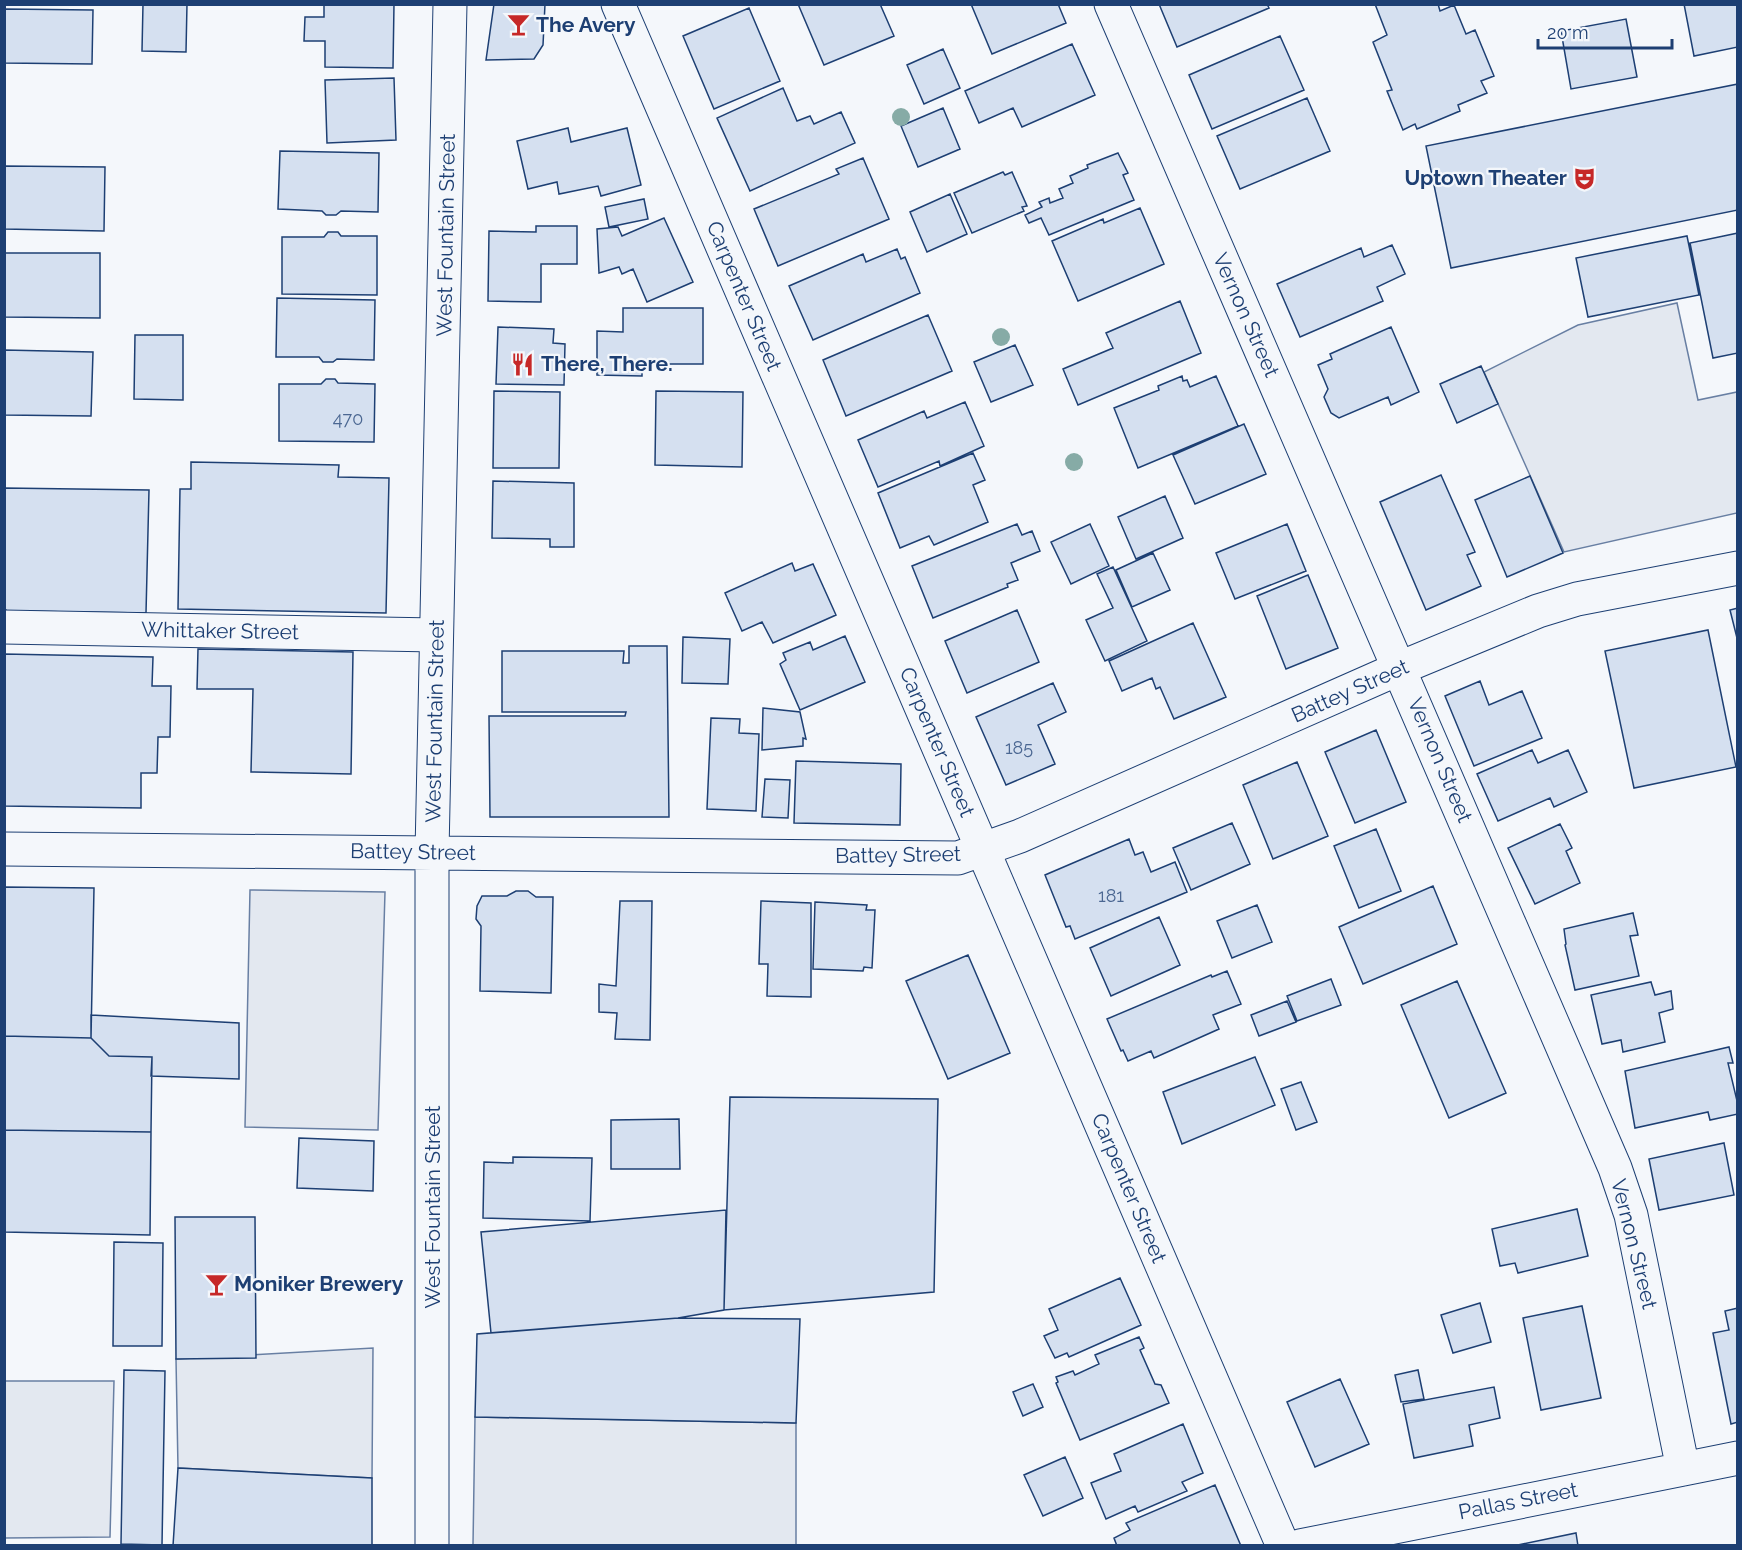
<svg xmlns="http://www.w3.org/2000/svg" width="1742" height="1550" viewBox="0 0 1742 1550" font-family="Raleway,sans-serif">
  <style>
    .parking { fill: #e3e8f0; stroke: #687fa3; stroke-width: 1.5 }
    .building { fill: #d5e0f0; stroke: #1d3f73; stroke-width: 1.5 }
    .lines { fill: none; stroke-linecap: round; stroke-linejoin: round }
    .street-casing { stroke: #1d3f73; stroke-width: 35 }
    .street { stroke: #f4f7fb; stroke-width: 33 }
    .tree { fill: #86aba6 }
    .labels { text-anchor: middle; stroke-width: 4.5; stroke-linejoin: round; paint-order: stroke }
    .number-label { font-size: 18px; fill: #4b6792 }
    .poi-label { font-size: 21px; font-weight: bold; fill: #1d3f73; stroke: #f4f7fb; text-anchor: start }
    .street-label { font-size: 21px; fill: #1d3f73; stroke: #f4f7fb }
  </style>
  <rect width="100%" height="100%" fill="#f4f7fb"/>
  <path class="parking" d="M1677,303L1698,400L1737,392V513L1564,552L1484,372L1578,325Z
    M250,890L385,892L378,1130L245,1127Z
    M373,1348L372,1478L178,1468L176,1359Z
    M5,1381H114L110,1537L5,1538Z
    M475,1417L796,1423V1545H473Z"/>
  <path class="building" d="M143,4H187L186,52L142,51Z
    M324,4H394L393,68L325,67V41H304L305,17H324Z
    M494,4H545L543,45L534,59L486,60Z
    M798,4H880L894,36L824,65Z
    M971,4H1058L1066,23L992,54Z
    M1159,4H1267L1269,8L1177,47Z
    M1375,4H1438L1440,11L1454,5L1466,34L1475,30L1494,76L1481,81L1487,93L1458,105L1460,111L1417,129L1415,124L1403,130L1387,91L1392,90L1373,42L1387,35Z
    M1684,4H1738V47L1694,56Z
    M749,8L780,81L714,109L683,36Z
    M4,9L93,10L92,64L4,63Z
    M1626,19L1637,77L1571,89L1561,31Z
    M1280,36L1304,90L1212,129L1189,75Z
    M1072,44L1095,95L1022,127L1013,108L979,123L965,91Z
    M943,49L960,88L924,104L907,65Z
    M394,78L396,140L327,143L325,80Z
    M1738,84V210L1451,268L1426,146Z
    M783,88L797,121L810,116L814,124L841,112L855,143L750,191L717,118Z
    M1307,98L1330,151L1240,189L1217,136Z
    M943,108L960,149L918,167L901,126Z
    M568,128L571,142L627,128L641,185L601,196L598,186L559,194L557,182L528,189L517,141Z
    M280,151L379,153L378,212L341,211L336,215H326L322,211L278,209Z
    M1118,153L1128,173L1123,175L1134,200L1049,235L1041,218L1029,223L1025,215L1042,207L1039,202L1049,198L1050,203L1063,198L1059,189L1073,183L1070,176L1088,168L1087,165Z
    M863,158L889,219L778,266L754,209L839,174L836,169Z
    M4,166L105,167L104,231L4,229Z
    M1003,172L1005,175L1012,172L1027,206L1022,207L1024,211L972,233L954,193Z
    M950,194L967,234L927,252L910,212Z
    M644,199L648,219L609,227L605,207Z
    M1140,208L1164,264L1078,301L1052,241L1103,219L1104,223Z
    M664,218L693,282L647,302L633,269L622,274L619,267L599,273L597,229L618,227L622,236Z
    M536,226H577V264H541V302L488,301L489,231L536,232Z
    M328,232H338L341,236H377V295L282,294V237H324Z
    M1738,233V353L1713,358L1690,243Z
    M1687,236L1699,295L1588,317L1576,258Z
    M1392,245L1405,274L1377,287L1383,301L1300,337L1277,284L1361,248L1364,257Z
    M897,249L901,259L905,257L920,293L813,340L789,286L863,254L866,262Z
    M4,253H100V318L4,317Z
    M277,298L375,300L374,360L337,359L333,362H323L319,357H276Z
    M1180,301L1201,353L1078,405L1063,369L1113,348L1106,333Z
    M623,308H703V364H642V376L597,375V331L623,332Z
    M928,315L952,371L846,416L823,360Z
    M498,327L554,329L553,343L565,344L564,385L496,384Z
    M1391,327L1419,392L1391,405L1388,397L1339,418L1331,413L1324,397L1328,389L1318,365L1332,359L1330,354Z
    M135,335H183V400L134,399Z
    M1015,345L1033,385L991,402L974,362Z
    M4,350L93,352L91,416L4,415Z
    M1481,366L1498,404L1457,423L1440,384Z
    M1182,376L1183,381L1187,380L1190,387L1216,376L1238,426L1138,468L1114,408L1159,390L1158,386Z
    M326,379H335L338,383L375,384L374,442L279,441V384H321Z
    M494,391L560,392L559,468H493Z
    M656,391L743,392L742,467L655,465Z
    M965,402L984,446L940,466L939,461L878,487L858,440L924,411L927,418Z
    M1244,424L1266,474L1195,504L1173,455Z
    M973,453L985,480L973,485L988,522L934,545L929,536L900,548L878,493Z
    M191,462L339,465L338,477L389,478L386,613L178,609L180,489H191Z
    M1441,475L1475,552L1467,555L1481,586L1426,610L1380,502Z
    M1530,476L1563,553L1507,577L1475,500Z
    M493,481L574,483V547H550V539L492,538Z
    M4,488L149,490L146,613L7,611L4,608Z
    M1165,496L1183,538L1136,559L1118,517Z
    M1017,524L1022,535L1032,531L1040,551L1011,563L1018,580L1007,584L1008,587L933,618L912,566Z
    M1090,524L1109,566L1071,584L1051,542Z
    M1287,524L1306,571L1235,599L1216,553Z
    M1153,553L1170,590L1132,607L1116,570Z
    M792,563L795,571L813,564L836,615L773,643L762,622L742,631L725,593Z
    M1113,567L1147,641L1105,661L1086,620L1113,608L1097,574Z
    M1308,575L1338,648L1286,669L1257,596Z
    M1738,608V642L1730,610Z
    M1017,610L1039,662L967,693L945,641Z
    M1193,623L1226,697L1174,719L1160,687L1156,689L1152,678L1122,691L1109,661Z
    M1708,630L1736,767L1634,788L1605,651Z
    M845,636L865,682L800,710L780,664L786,660L783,653L810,642L813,650Z
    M683,637L730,639L728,684L682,683Z
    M629,646H667L669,817H490L489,716H625L626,712H502V651H624L623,663H629Z
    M198,649L353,652L351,774L251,772L253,689H197Z
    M4,654L153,657L152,686H171L170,737H158L157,773H141V808L4,806Z
    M1480,681L1489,705L1522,691L1542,738L1474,766L1445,696Z
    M1053,683L1066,712L1038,725L1055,764L1006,785L976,717Z
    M763,708L800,712L806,739L803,738V746L762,750Z
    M711,718L740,719L739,733L759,734L756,811L707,809Z
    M1376,730L1406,802L1355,823L1325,752Z
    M1532,750L1538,763L1568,750L1587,792L1554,807L1550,798L1498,821L1477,774Z
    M796,761L901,764L900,825L794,823Z
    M1297,762L1328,836L1273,859L1243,785Z
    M765,779L790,780L788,818L762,817Z
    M1232,823L1250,864L1191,890L1173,848Z
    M1560,824L1572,848L1566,851L1580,883L1535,904L1508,848Z
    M1376,829L1401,891L1359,908L1334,846Z
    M1129,839L1135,855L1143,852L1151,872L1175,862L1187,892L1075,939L1070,926L1066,927L1045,875Z
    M1433,886L1457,944L1363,984L1339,927Z
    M4,887L94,888L91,1038L4,1036Z
    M516,891H528L536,897H553L551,993L480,991L481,926L476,919L477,906L482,896H507Z
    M620,901H652L650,1040L615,1039L617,1013L599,1012V984L616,986Z
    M761,901L811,903V997L767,996L768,964H759Z
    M815,902L867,905L866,910H875L872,968L864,967L863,971L813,969Z
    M1257,905L1272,942L1232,958L1217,921Z
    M1633,913L1638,935L1630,936L1639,976L1575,990L1565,945L1566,944L1564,929Z
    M1159,917L1180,965L1111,996L1090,948Z
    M968,955L1010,1053L948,1079L906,981Z
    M1227,971L1241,1004L1213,1015L1219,1029L1154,1058L1151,1051L1128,1061L1123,1050L1121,1051L1107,1019L1211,975L1212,977Z
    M1331,979L1341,1005L1297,1021L1287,996Z
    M1457,981L1506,1093L1449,1118L1401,1005Z
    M1651,982L1655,995L1671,991L1673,1009L1659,1013L1665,1042L1623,1052L1621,1040L1602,1044L1591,995Z
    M1287,1001L1296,1022L1259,1036L1251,1015Z
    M91,1015L239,1023V1079L151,1076L152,1057L109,1056L91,1038Z
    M4,1036L91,1038L109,1056L152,1057L151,1132L4,1130Z
    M1729,1047L1733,1063H1728L1738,1105V1114L1710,1120L1708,1112L1635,1128L1625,1071Z
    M1255,1057L1275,1105L1182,1144L1163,1092Z
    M1301,1082L1317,1122L1296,1130L1281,1089Z
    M730,1097L938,1099L934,1292L724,1310Z
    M679,1119L680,1169H611V1120Z
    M4,1130L151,1132L150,1235L4,1232Z
    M299,1138L374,1141L373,1191L297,1188Z
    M1724,1143L1734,1195L1659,1210L1649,1159Z
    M513,1157L592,1158L590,1221L483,1218L484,1162L513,1163Z
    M1577,1209L1588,1256L1518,1273L1515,1263L1500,1266L1492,1229Z
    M726,1210L724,1310L678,1318L491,1333L481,1232Z
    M175,1217H255L256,1358L176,1359Z
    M114,1242L163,1243L162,1346H113Z
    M1120,1278L1141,1325L1069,1357L1067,1353L1055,1358L1044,1336L1058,1330L1049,1309Z
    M1480,1303L1491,1342L1453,1353L1441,1315Z
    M1582,1306L1601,1398L1541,1410L1523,1318Z
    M1738,1308V1422L1731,1424L1713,1333L1729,1330L1725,1311Z
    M678,1318L800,1319L796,1423L475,1417L477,1334Z
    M1139,1337L1144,1348L1140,1350L1155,1384L1161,1385L1169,1403L1080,1440L1056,1383L1058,1382L1056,1377L1073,1371L1075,1375L1099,1364L1095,1355Z
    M124,1370L165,1371L162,1545L121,1544Z
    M1418,1370L1424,1399L1401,1402L1395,1375Z
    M1340,1379L1369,1444L1315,1467L1287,1402Z
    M1033,1384L1043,1407L1023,1416L1013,1392Z
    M1494,1387L1500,1418L1469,1425L1473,1446L1414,1458L1403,1404Z
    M1183,1424L1203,1473L1182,1482L1187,1491L1138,1512L1135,1506L1106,1519L1091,1483L1121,1471L1114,1454Z
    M1065,1457L1083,1498L1043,1516L1024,1475Z
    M178,1468L372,1478V1546H173Z
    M1215,1485L1241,1546H1117L1114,1538L1130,1530L1126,1523Z
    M1576,1533L1578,1546H1513Z"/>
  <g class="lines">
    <defs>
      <path id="street" d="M618,4L1283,1546
        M1111,4L1615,1168L1631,1215L1683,1469
        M4,627L436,635
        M4,849L958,858L1020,836L1400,668L1538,611L1577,599L1738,568
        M432,1546V852L450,4
        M1300,1546L1738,1458"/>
    </defs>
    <use href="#street" class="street-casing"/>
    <use href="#street" class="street"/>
  </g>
  <g class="tree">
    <circle cx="901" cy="117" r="9"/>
    <circle cx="1001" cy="337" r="9"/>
    <circle cx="1074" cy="462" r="9"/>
  </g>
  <defs>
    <symbol id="bar-bare" viewBox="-9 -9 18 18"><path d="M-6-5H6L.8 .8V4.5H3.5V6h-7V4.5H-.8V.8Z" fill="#c62828" stroke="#f4f7fb" stroke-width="2.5" paint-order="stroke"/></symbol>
    <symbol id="theatre-bare" viewBox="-9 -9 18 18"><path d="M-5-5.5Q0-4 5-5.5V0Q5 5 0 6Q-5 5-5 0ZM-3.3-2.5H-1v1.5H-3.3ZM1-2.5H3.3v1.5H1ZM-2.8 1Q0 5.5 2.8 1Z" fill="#c62828" stroke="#f4f7fb" stroke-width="2.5" paint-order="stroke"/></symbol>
    <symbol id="restaurant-bare" viewBox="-9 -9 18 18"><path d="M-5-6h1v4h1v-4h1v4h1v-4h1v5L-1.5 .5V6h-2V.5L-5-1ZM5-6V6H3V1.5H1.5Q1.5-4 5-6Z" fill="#c62828" stroke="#f4f7fb" stroke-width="2.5" paint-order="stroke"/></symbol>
  </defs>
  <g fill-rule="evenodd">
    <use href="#bar-bare" x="502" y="8" width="33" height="33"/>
    <use href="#theatre-bare" x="1568" y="162" width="33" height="33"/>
    <use href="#restaurant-bare" x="506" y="348" width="33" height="33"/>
    <use href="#bar-bare" x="200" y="1268" width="33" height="33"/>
  </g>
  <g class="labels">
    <g class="number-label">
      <text x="348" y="425">470</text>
      <text x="1019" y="754">185</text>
      <text x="1111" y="902">181</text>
    </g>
    <g class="poi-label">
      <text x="536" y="32">The Avery</text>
      <text x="1567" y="185" text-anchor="end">Uptown Theater</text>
      <text x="541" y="371">There, There.</text>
      <text x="234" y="1291">Moniker Brewery</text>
    </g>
    <g class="street-label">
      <text transform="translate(446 235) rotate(-89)" y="7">West Fountain Street</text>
      <text transform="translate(744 296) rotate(67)" y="7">Carpenter Street</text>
      <text transform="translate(1246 315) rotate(66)" y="7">Vernon Street</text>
      <text transform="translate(220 631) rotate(1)" y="7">Whittaker Street</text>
      <text transform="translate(1350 691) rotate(-24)" y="7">Battey Street</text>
      <text transform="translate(435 721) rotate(-89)" y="7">West Fountain Street</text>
      <text transform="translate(937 742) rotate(67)" y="7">Carpenter Street</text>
      <text transform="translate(1440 760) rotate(67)" y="7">Vernon Street</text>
      <text transform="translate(413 852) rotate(1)" y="7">Battey Street</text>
      <text transform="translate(898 855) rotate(-1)" y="7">Battey Street</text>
      <text transform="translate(1129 1188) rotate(67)" y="7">Carpenter Street</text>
      <text transform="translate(433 1207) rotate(-90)" y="7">West Fountain Street</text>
      <text transform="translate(1634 1244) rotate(76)" y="7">Vernon Street</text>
      <text transform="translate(1518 1501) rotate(-11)" y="7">Pallas Street</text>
    </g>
  </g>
  <rect width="1742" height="1550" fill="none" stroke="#1d3f73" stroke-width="12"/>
  <path d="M1538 39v9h134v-9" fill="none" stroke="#1d3f73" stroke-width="3"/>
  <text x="1547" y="39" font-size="18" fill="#1d3f73" stroke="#f4f7fb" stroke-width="4.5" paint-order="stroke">20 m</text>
</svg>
